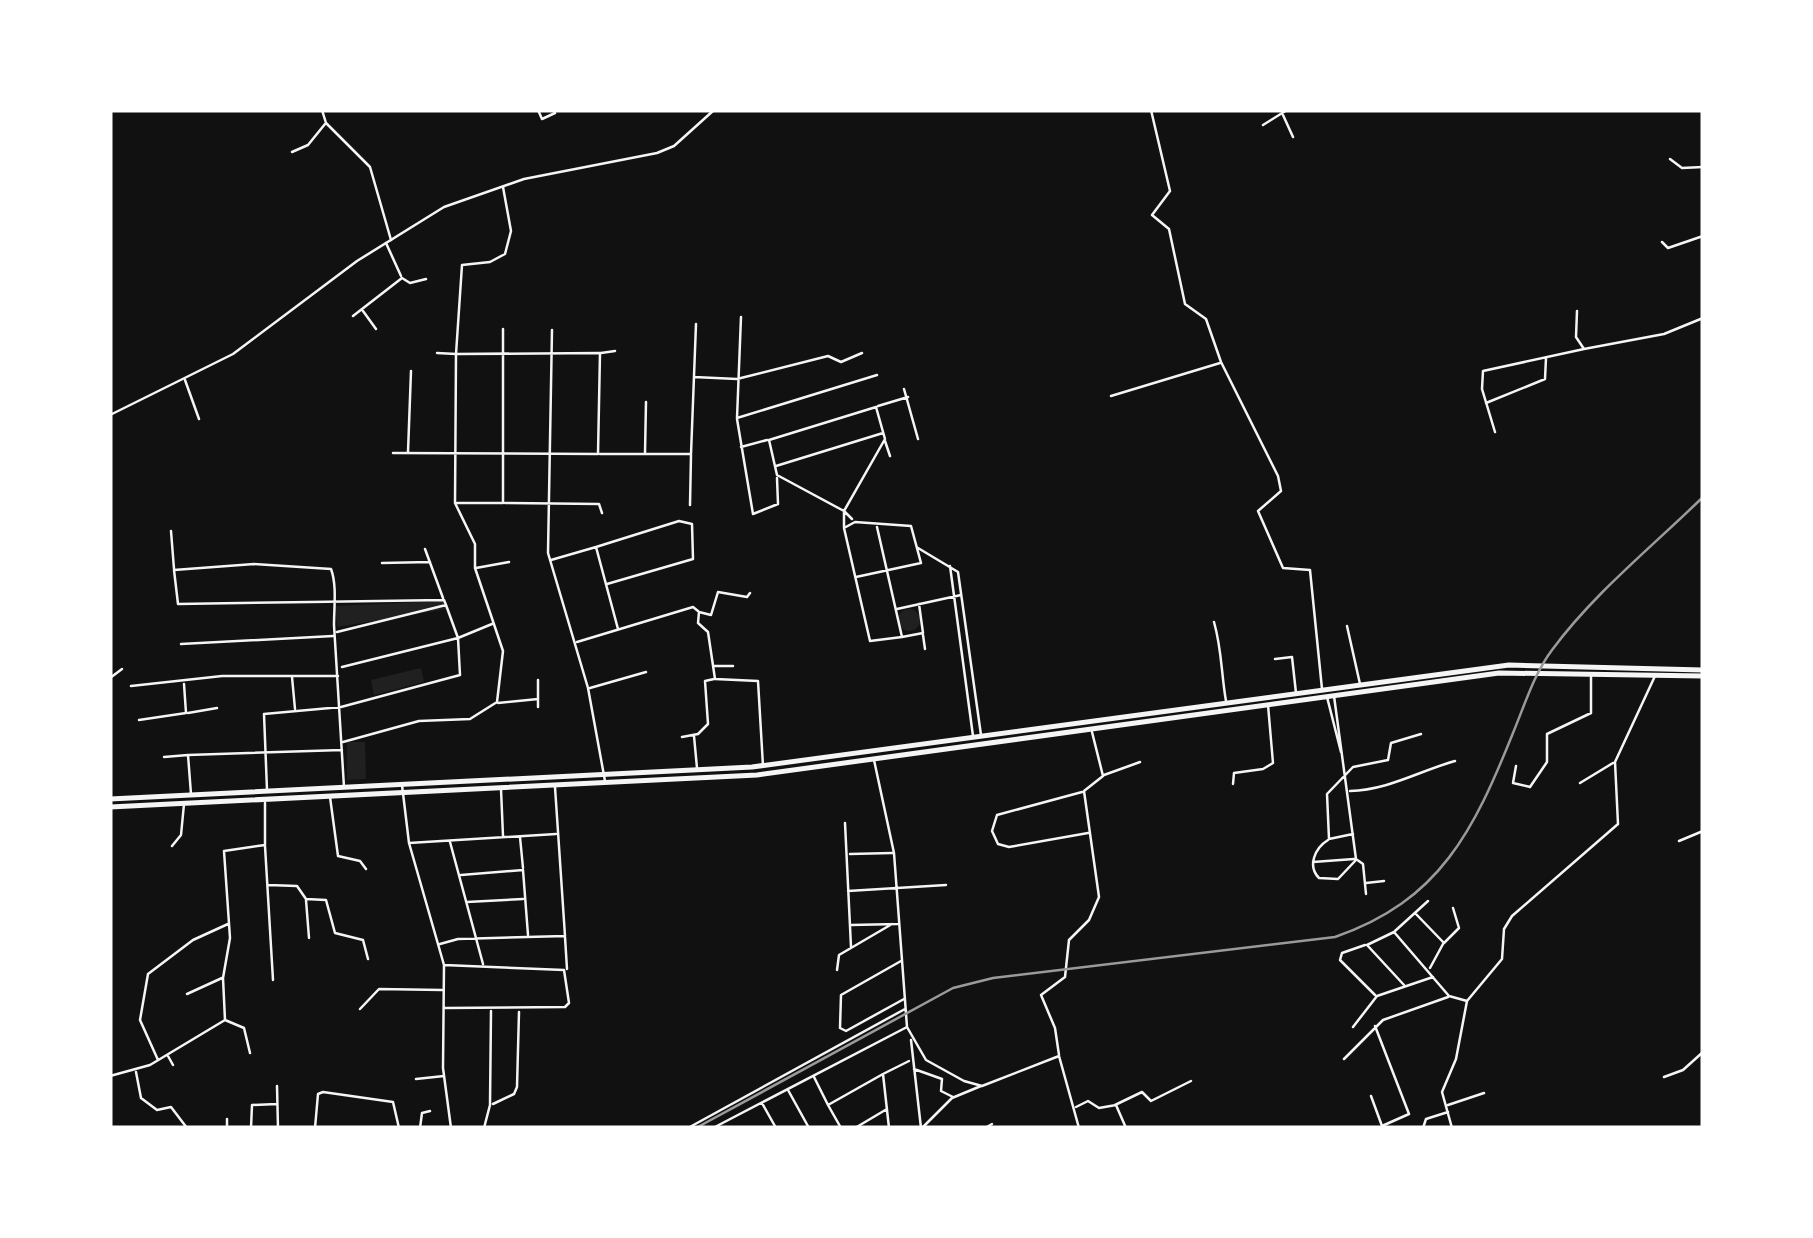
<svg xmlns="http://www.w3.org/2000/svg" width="1813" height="1238" viewBox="0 0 1813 1238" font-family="'Work Sans',sans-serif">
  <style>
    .green { fill: #202020 }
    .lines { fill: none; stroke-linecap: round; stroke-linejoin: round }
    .minor { stroke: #f5f5f5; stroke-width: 2.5 }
    .tertiary { stroke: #f5f5f5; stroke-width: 2.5 }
    .trunk { stroke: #f5f5f5; stroke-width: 5 }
    .rail { stroke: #9a9a9a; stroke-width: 2.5 }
  </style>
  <rect width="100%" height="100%" fill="#111"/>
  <path class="green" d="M443,601L447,609L337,627L335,606Z
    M898 620a11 11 0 1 1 22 0a11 11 0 1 1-22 0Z
    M421,668L424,682L374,695L371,680Z
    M347,742H365L366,779L347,780Z"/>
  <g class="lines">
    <path class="minor" d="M322,110L326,123L370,167L391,240
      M538,110L542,119L555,113
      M1151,110L1170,191L1152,215L1169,229L1185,304L1206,319L1221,362L1278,476L1281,491L1258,511L1283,568L1310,570L1322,689
      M1283,115L1293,137
      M1263,125L1287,110
      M292,152L308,145L325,124
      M1670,159L1682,168L1703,167
      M1662,242L1668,248L1703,236
      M386,243L401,276
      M363,311L376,329
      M1577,311L1576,337L1584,349L1664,334L1703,318
      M353,316L402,278L410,283L426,279
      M741,317L737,418L877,375
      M552,330L548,553L588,688L605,781
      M437,353L456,354L462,265L490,262L505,254L511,231L503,187
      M601,353L615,351
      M694,377L737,379L828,356L841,362L862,353
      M185,380L199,419
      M904,389L918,439
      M1111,396L1220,363
      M1486,403L1545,379L1546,358
      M878,406L908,397
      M876,407L885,439L844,511L777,475L769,440Z
      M737,419L753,514L778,504L777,478
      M1495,432L1482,389L1483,371L1584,349
      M885,441L890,456
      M741,447L767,440
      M408,452L411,371
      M645,453L646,402
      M600,454H691L696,324
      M776,466L883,433
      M457,503H503V329
      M505,503L599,504L602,513
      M690,505L691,455
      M844,527V511L852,519
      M877,527L902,637L923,633L919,604
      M171,531L174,569
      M596,547L679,521L692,524L693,559L607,584
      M918,548L958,572L981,735
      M425,549L443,598
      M551,560L596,547L618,629
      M382,563L430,562
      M950,566L973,736
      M476,568L509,562
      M856,577L921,563L911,526L855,522L844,528L870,641L902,637
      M750,593L747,597L718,592L711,615L699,612L698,623L708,632L715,679L758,681L763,766
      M897,609L961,595
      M1214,622C1222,650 1221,672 1226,701
      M1347,626L1360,684
      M923,635L925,649
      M577,642L693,607L698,611
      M181,644L333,636
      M1275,659L1292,657L1296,693
      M714,666H733
      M342,667L458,638L492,624
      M292,677L295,709
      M110,678L122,669
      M538,680V707
      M131,686L222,676H338
      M590,688L646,672
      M1334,696L1356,859L1363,864L1366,894
      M1327,697L1341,752
      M498,703L538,699
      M188,713L217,708
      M139,720L186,713L184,684
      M694,736L697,768
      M682,737L698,734L708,724L705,681L714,679
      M343,742L419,721L470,719L497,702L503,651L475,568V544L455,503L456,354L600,353L598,454L393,453
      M188,755L342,750
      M164,757L188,755L191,794
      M874,760L894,853L907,1027L926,1060L964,1081L982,1086L1059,1056L1079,1128
      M1516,766L1513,783L1530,787L1547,762V734L1591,713V674
      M1104,775L1140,762
      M1580,783L1613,763
      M1233,784L1234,773L1263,769L1273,763L1268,705
      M402,785L409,843L444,965L443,1068L451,1128
      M344,787L334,625C334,607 337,585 331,569L254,564L174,570L178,604C267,602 355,602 444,600L446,605
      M501,789L503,836
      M267,790L264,714L341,707L460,675L458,638L446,605L337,632
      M1350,791C1388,790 1419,771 1455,761
      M1082,792L997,815L992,831L998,844L1009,847L1088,833
      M330,797L338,856L360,861L366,869
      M845,823L851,947
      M1353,834L1329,839L1327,794L1353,767L1388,760L1391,743L1421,734
      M520,837L523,868
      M1328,840C1315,848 1307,866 1319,878L1338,879L1356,860
      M1679,841L1703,831
      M450,842L483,964
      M409,843L556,834
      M172,846L181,835L184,804
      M265,846L273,980
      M850,854L892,853
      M1313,862L1354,859
      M461,875L523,870L528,935
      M1366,883L1384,881
      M268,885L297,886L306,899L326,900L335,933L363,940L368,959
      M848,891L946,885
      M306,900L309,938
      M467,902L523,899
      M1415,913L1444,943L1459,928L1453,908
      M851,925L898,924
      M1395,931L1428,901
      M565,937L567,969
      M440,944L458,939L565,936L555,787
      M1365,945L1342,953L1340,960L1375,995
      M901,961L841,995L840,1028L846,1031L904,999
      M444,965L564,970L569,1003L565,1007L445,1008
      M1430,968L1443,944
      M837,970L839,955L892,924
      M1404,985L1367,945L1394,932L1449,996L1467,1001
      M187,994L222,978
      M360,1009L379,989L442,990
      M225,1020L244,1028L250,1053
      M1353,1027L1377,996L1433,977
      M911,1040L921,1128
      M1059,1055L1055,1028L1041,995L1065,977L1069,940L1089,920L1099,897L1084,791L1103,776L1092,732
      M168,1056L173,1065
      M1344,1059L1383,1020L1448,997
      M158,1060L140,1020L148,974L193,940L228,924
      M914,1069L942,1079L941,1091L953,1097
      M136,1072L141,1098L157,1110L171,1107L187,1128
      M110,1076L150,1065L225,1020L223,978L230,938L224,851L265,845V803
      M814,1077L828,1105
      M1664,1077L1683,1070L1703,1052
      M416,1079L444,1076
      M277,1086L278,1128
      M788,1090L809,1128
      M1371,1096L1382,1126L1409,1114L1375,1026
      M762,1103L776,1128
      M493,1104L514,1094L517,1087L519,1012
      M1115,1105L1142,1092L1151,1101L1191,1081
      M1448,1105L1484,1093
      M1076,1107L1088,1101L1099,1108L1116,1105L1126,1128
      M227,1119V1128
      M923,1127L952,1098L981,1086
      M251,1128L252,1105L277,1104
      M315,1128L318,1094L323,1092L393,1102L399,1128
      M420,1128L422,1113L430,1111
      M484,1128L490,1105L491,1011
      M688,1128L905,1009
      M713,1128L907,1027
      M841,1128L828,1105L883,1074
      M855,1128L887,1109
      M889,1128L883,1074L909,1061
      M985,1128L992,1124
      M1423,1128L1426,1119L1448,1112
      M1452,1128L1442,1092L1456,1059L1467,1001L1502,959L1504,929L1512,916L1618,824L1615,762L1655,676"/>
    <path class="tertiary" d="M110,415L233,354L357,261L444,207L524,179L657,153L674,146L714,110"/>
    <path class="trunk" d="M110,799L752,767L1509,665L1703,670
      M110,807L757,775L1499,673L1703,676"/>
    <path class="rail" d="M696,1128L953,988L993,978L1335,937C1440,901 1474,830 1513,733C1525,704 1534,674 1552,650C1594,593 1653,546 1703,497"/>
  </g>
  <rect width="1813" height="1238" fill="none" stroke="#ffffff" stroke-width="225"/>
</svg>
